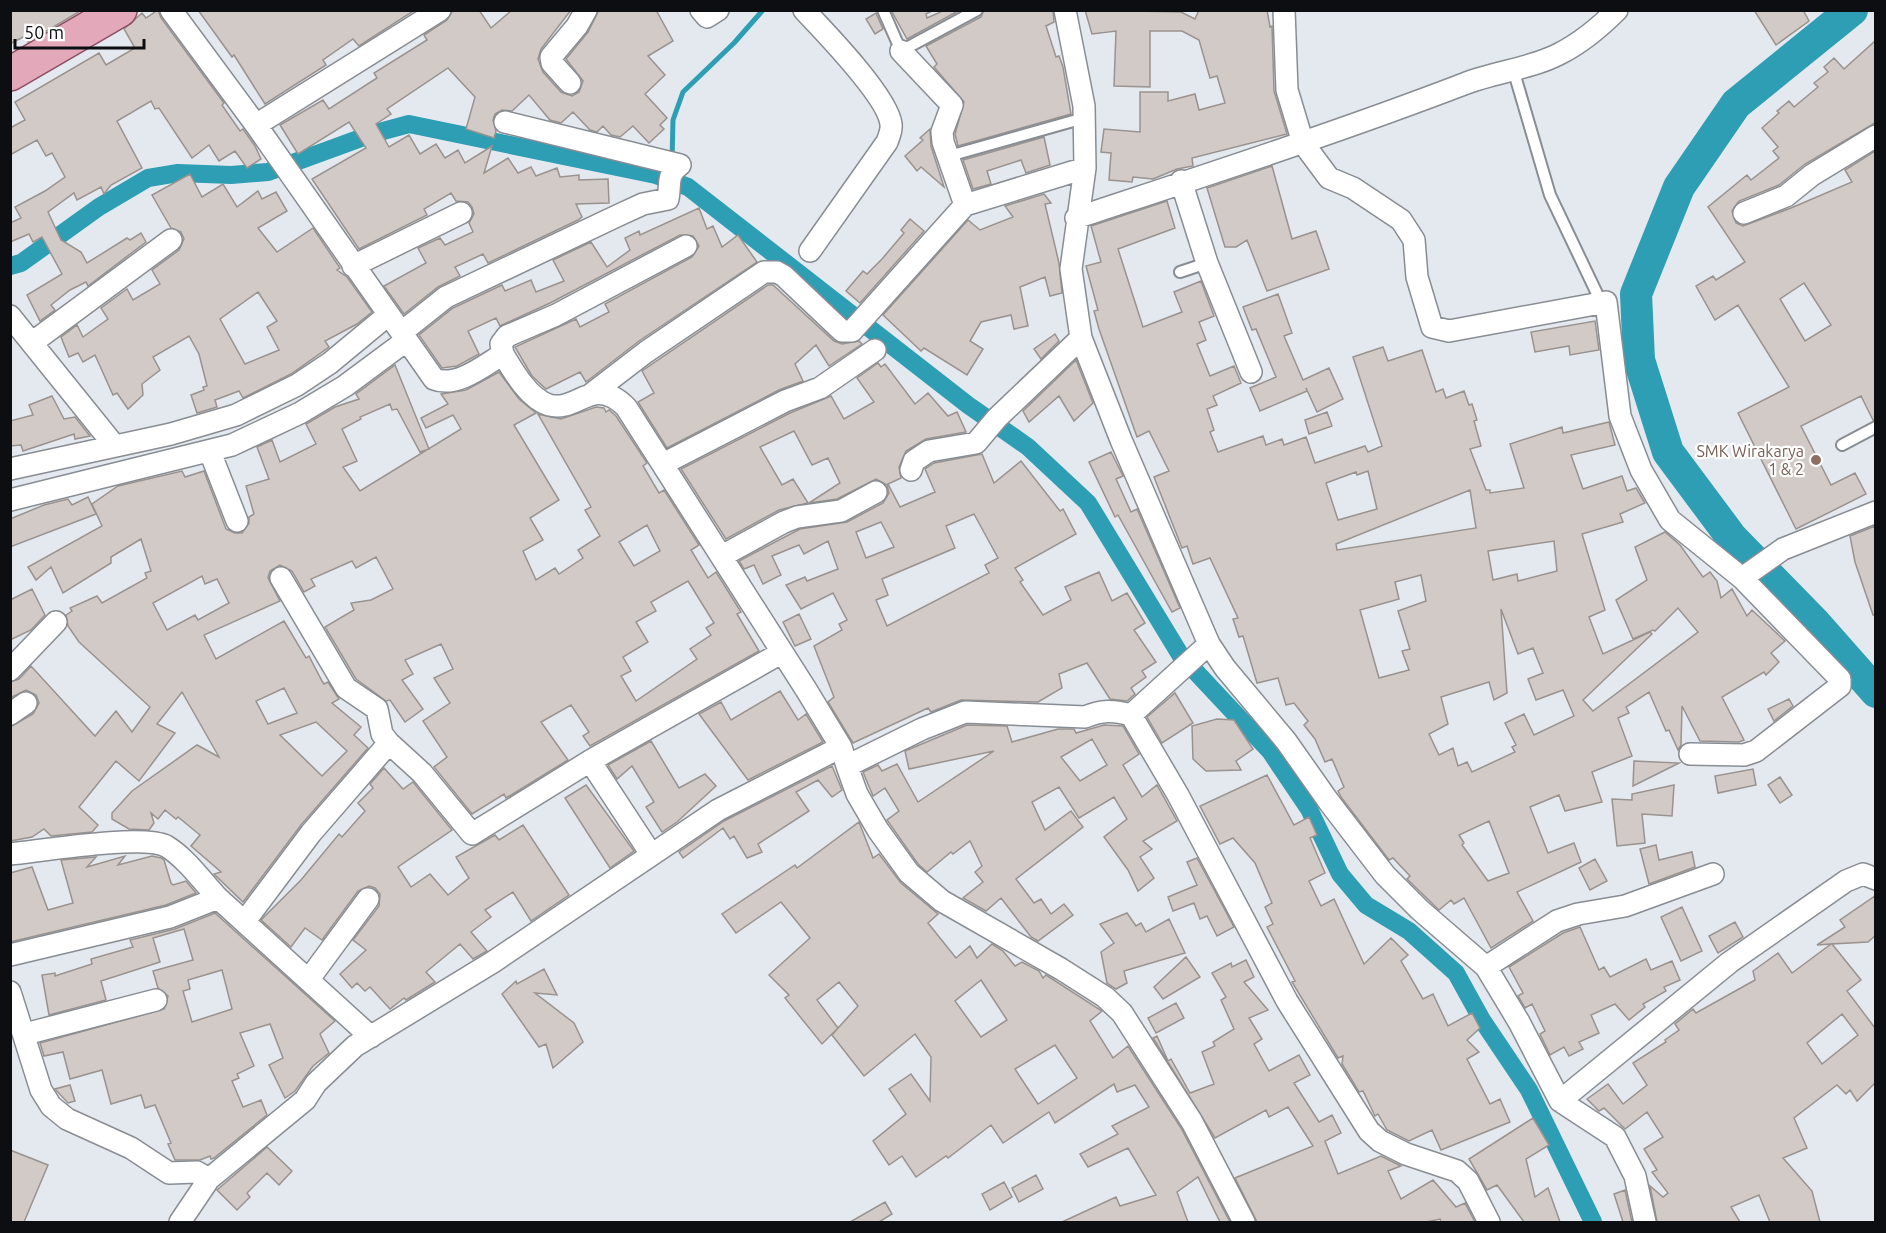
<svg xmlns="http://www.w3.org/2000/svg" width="1886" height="1233" viewBox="0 0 1886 1233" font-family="Ubuntu,sans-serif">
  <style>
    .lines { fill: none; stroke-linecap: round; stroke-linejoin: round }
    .stream { stroke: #2d9eb4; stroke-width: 5 }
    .canal { stroke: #2d9eb4; stroke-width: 18 }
    .river { stroke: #2d9eb4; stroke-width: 32 }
    .building { fill: #d2cac6; stroke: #99928e; stroke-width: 1.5; fill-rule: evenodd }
    .service-casing { stroke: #888d93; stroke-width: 14 }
    .minor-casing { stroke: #888d93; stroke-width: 24 }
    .primary-casing { stroke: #8c4d62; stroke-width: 36 }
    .service { stroke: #fff; stroke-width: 10 }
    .minor { stroke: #fff; stroke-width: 21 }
    .primary { stroke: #e3a9bb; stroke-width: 33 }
    .education-dot { fill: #8d6e63; stroke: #fff; stroke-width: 2 }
    .labels { text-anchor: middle; stroke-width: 4.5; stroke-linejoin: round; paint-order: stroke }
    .education-label { font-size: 16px; fill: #785e54; stroke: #fff; text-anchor: end }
  </style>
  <rect width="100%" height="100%" fill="#e4e9ef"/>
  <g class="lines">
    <path class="stream" d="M672,160L673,120L683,92L734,43L763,10"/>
    <path class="canal" d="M10,266L21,263L99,207L148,178L178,173L231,175L268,172L372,134L409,124L656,175L688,187L968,405L1028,447L1088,503L1181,656L1270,751L1309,809L1340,874L1366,905L1409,931L1456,973L1482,1020L1529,1090L1593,1222"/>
    <path class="river" d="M1852,10L1736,104L1679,187L1636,294L1639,360L1668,452L1732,538L1816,624L1876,692"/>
  </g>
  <path class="building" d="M10,10H82L28,42L25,36L10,44Z
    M158,10L161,18L224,103L222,105L240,131L243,129L255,146L261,159L247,168L235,151L219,161L209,145L192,158L159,108L155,109L151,101L117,121L142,168L111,185L104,194L101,187L77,200L74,193L48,212L61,240L81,252L87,263L127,238L130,240L141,233L146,242L88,286L86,282L70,290L51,305L55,310L40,321L27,295L62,274L42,237L33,242L29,234L10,242V223L21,218L15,207L45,191L65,177L52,153L46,156L37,140L10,155V128L25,120L15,102L99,53L106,65L135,48L124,29L142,13L146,18Z
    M198,10H415L359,46L353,39L323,60L326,65L265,104L234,55L232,57Z
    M453,10H479L491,28L512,10H571L541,49L538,59L543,72L561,92L572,96L579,92L583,81L566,59L588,32L599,10H656L673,41L648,56L665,75L645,94L667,118L660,125L664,129L649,143L633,126L620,137L611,135L603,126L597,132L590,130L573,112L561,123L550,120L529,95L512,111L502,110L495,114L493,120L496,131L494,138L466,129L475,97L448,68L387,109L391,114L376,124L389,147L409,135L420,154L436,144L445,158L458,150L465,163L492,146L484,173L508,158L518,173L531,167L536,176L557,168L560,177L579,175V180L608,179L609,203L576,204L582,217L578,220L488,263L483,254L455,267L460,276L438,287L404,314L384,286L426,263L418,248L440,238L445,245L473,232L469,223L474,214L472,207L468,202L456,201L451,193L424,209L427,215L359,249L312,179L366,148L349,122L298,154L280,125L323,100L329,109L377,78L374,73L427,40L424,35L447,20Z
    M891,10H934L926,14L927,18L945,10H960L907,39Z
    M984,10H1053L1054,22L1046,26L1056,57L1059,56L1063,67L1071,114L958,146L955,134L964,102L934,67L937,64L926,46L981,17Z
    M1085,10L1181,12L1195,19L1199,10H1267L1270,27L1272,26L1274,91L1287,134L1192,158L1193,166L1177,169L1153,179L1133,177L1132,182L1109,180L1111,153L1101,152L1104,129L1140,132V92H1168V101L1195,94L1199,110L1225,103L1217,76L1210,78L1199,40L1182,31H1150V87L1114,86L1116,31L1092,34Z
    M1754,10H1803L1809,21L1776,45Z
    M876,13L883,29L875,34L866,19Z
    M1875,41V123L1805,164L1779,185L1739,201L1732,211L1736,223L1743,226L1791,208L1852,182L1845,170L1875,151V420H1873L1861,396L1801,426L1831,485L1855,473L1866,494L1796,529L1738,413L1789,387L1738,305L1715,320L1696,286L1713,276L1716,280L1745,262L1708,207L1747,175L1751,180L1779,158L1773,151L1778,147L1762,128L1779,113L1777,111L1789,101L1794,107L1818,87L1814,83L1828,72L1824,67L1834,58L1844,69ZM1804,283L1831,325L1805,341L1780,299Z
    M930,129L931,146L944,187L921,167L917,171L905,156L923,140L920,138Z
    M1044,137L1050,165L1026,173L1021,160L987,171L991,184L973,189L963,160Z
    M1272,166L1292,239L1316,231L1329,269L1267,291L1247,240L1236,247H1225L1207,188Z
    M190,174L202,197L223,184L237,207L258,191L262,199L276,192L287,211L258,228L277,252L313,228L340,268L337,270L347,277L372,312L357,324L325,341L329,347L291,374L243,398L239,391L215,400L217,407L197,413L191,395L204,390L203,387L207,386L199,354L189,336L153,357L160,370L142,384L143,395L128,409L117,393L113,395L95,355L83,362L78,353L69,357L61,337L77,325L83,337L108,319L101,308L127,289L133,300L160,284L152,270L179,250L184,239L181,232L171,228L152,195ZM258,292L277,321L267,327L279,350L245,364L220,319Z
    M1044,194L1051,203L1045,204L1059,263L1062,293L1050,296L1045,277L1020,287L1028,326L1014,329L1011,315L981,322L970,341L983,349L967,375L924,348L921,351L883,315L968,220L980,230L1013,217L1005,206Z
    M1167,201L1175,228L1118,249L1143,327L1182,312L1174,292L1201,281L1214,316L1199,322L1206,340L1197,344L1210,376L1234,366L1241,383L1213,396L1217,405L1207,409L1214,430L1210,432L1218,452L1263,436L1266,445L1282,439L1284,445L1306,437L1315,463L1365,446L1368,452L1382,446L1353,357L1383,347L1388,361L1422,350L1436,392L1443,389L1446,398L1464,391L1469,405L1472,404L1477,420L1474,421L1481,446L1470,449L1486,490H1490V493L1524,488L1510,444L1562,427L1563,433L1609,422L1615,445L1571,455L1583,489L1622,476L1627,491L1636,488L1645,503L1620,514L1623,522L1582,534L1605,610L1589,617L1603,654L1650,632L1652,634L1583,700L1593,711L1698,632L1678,608L1655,631L1653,630L1633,639L1616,600L1647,580L1635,547L1665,532L1680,545L1703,577L1710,572L1717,581L1721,598L1732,589L1747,616L1752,610L1785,641L1771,653L1779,662L1766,675L1764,672L1722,697L1744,740L1739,742L1700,741L1682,706L1681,745L1678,750L1669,730L1666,731L1649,692L1626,707L1629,713L1618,718L1632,756L1592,772L1602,802L1565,811L1559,795L1530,807L1548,853L1574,843L1581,862L1517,892L1533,921L1491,948L1464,898L1454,904L1451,900L1439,910L1407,879L1410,876L1393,858L1389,860L1341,797L1338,791L1344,787L1332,759L1325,762L1315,739L1304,725L1308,721L1294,703L1286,705L1278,678L1257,683L1243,636L1239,637L1233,619L1238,618L1210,558L1193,564L1187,546L1182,548L1154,477L1169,471L1149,431L1137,437L1099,329L1094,311L1098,310L1086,266L1101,262L1091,226ZM1368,471L1377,509L1338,520L1326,483L1356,472L1357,475ZM1470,490L1476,528L1337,550L1336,544ZM1554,541L1557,571L1518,581L1517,574L1493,580L1488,551ZM1421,575L1426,601L1398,611L1410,649L1402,651L1409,670L1379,678L1360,610L1399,599L1395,582ZM1501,609L1518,654L1533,648L1543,673L1528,679L1536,700L1563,690L1574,716L1534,735L1524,714L1505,723L1516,745L1512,747L1515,752L1472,772L1467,762L1458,766L1453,748L1439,755L1429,734L1448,724L1441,697L1489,682L1494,700L1507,693ZM1489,821L1509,873L1488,881L1462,845L1464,843L1459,835Z
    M699,208L707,229L713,226L722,247L738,235L757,262L639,341L586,382L580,372L546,389L532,376L515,347L576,319L580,327L609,312L605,304L692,257L699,246L693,236L680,235L550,303L500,326L496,318L468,331L479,354L457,366L442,368L419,335L453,308L502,285L505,291L531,280L536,292L564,281L553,260L591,242L607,267L630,250L625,238L639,231L640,235Z
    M910,219L924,231L860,303L846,291L863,271L867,274L882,259L904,233L901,230Z
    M768,285H773L834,341L842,344L859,341L862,344L829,366L816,345L795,364L803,381L779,390L667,448L638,402L654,393L642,371Z
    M1278,294L1292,333L1284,336L1303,380L1329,368L1343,399L1317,412L1306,388L1307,391L1260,411L1250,388L1276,377L1256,329L1252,330L1243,307Z
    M1595,321L1599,350L1570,355L1569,346L1535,352L1531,332Z
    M1055,334L1059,341L1041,359L1034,349Z
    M1076,360L1093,403L1074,421L1059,396L1029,422L1023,411Z
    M878,363L881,367L885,364L915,404L928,393L948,416L957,412L966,432L926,439L906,451L899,467L901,478L888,484L900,507L935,492L925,469L934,463L982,454L994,483L1021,461L1060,511L1063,509L1076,534L1015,568L1023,580L1020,582L1043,615L1071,600L1065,587L1099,572L1112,601L1127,593L1145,623L1134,630L1156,662L1142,671L1146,677L1131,688L1135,694L1127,701L1110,699L1087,663L1059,674L1062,688L1038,702L961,700L931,712L928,708L853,743L828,702L834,697L814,646L842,630L839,624L847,620L833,593L801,609L786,585L805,577L807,581L838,569L828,541L804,554L799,545L772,556L781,575L763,584L754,565L744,569L739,561L800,529L847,522L883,503L889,493L887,485L876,479L837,499L809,503L840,483L828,458L812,465L794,431L760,447L782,485L793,479L808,503L779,510L726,539L681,469L790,413L831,396L844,419L874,402L857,378ZM974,514L998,558L985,565L989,573L887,626L876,600L888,595L882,579L955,548L946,526ZM881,522L894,547L866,558L856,532Z
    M395,365L429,449L420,452L397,409L392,410L390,404L360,417L361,419L342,429L357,461L343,467L360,491L461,429L453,415L426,428L421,418L448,404L441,394L466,390L499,372L519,399L536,413L514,425L559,500L530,518L543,540L523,551L536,580L555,568L559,574L583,558L578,550L600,536L585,510L591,507L538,414L561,419L596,407L604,408L606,412L609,410L616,416L647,463L643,466L659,493L664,490L699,545L691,550L708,578L716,572L741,612L737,614L759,651L590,746L583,736L589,732L571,705L541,722L568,760L506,798L504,794L472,814L434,767L447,757L423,721L450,703L434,678L453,669L441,644L405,660L413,674L402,680L423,709L405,722L390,700L386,701L356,679L325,627L354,610L351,603L371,600L393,589L376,557L356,568L352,561L311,579L315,586L304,592L292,571L280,565L270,571L268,578L280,601L204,635L216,659L284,621L306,658L309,656L322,681L324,684L328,682L339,699L332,703L361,727L354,735L368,748L301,825L243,902L214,874L221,872L191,846L200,835L178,817L176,819L165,810L158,819L151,813L154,823L149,830L129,829L112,819V813L132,791L197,745L219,757L182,692L157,724L175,733L139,781L116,761L79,807L98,825L92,832L51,836L44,829L32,837L10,841V727L33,714L39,703L36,695L26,690L10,698V682L19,679L31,666L95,736L116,711L132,732L150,707L79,642L68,626L66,615L72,611L70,608L97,596L102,603L147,578L145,573L151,571L141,539L111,557V563L63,593L51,567L36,580L28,567L102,526L92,504L118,486L182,471L185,477L204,471L226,529L235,533H242L249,523V517L254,514L246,486L269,479L257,447L272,440L280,462L316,444L306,424L335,407L359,399L356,394ZM647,525L660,551L634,566L619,542ZM202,576L205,584L217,579L229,603L198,620L195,615L167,630L153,603ZM688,581L714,623L706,628L711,635L690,649L697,659L636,701L621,676L631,671L623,657L648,642L636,622L656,611L651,602ZM284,688L297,713L268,724L256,701ZM316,722L347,751L322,776L280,735Z
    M52,396L64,419L75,417L90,436L75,439L74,434L23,451L21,445L10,446V421L33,415L29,405Z
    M1327,412L1332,426L1309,434L1305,420Z
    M1111,452L1123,476L1116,479L1131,512L1137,509L1180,608L1172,612L1118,515L1115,517L1089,462Z
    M88,497L96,514L10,547V519L44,505L68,499L72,505Z
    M1875,526V615H1873L1855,562L1850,536Z
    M32,589L45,615L31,630L10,640V600Z
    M799,614L811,639L795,646L783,622Z
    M780,691L798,720L806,714L823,742L748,780L699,714L721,702L731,720Z
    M1175,693L1193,723L1162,743L1147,717Z
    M1789,699L1793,706L1774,721L1768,709Z
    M1217,719L1234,720L1253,749L1236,761L1241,770L1206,771L1193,759L1192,726Z
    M967,725L1007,726L1012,742L1058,729H1074L1076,733L1104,725L1123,726L1139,754L1123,765L1142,797L1157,785L1177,821L1143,841L1152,849L1140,857L1154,878L1138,891L1128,870L1104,837L1127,819L1114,797L1079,818L1059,787L1032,802L1045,830L1071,811L1083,827L1016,879L1034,903L1041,899L1051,914L1064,904L1073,915L1038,941L1031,937L1001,898L986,911L963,898L983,882L975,872L982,866L970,841L953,854L951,852L927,872L918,864L887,820L899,811L885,788L873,796L863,772L878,765L882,771L897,764L918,802L994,751L909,769L905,751ZM1092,739L1107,765L1080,781L1061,757Z
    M651,741L679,788L705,774L716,786L677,822L662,832L646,807L654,802L632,766L617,779L608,765Z
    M1634,761L1679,763L1633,786Z
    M832,766L842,790L832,797L818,780L796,792L809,811L758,844L762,852L747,858L734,836L730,839L723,828L683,858L679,852L724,821Z
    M384,768L403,789L413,782L452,830L398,867L411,887L430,874L448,895L469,878L456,857L495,835L499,840L523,825L569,895L531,921L513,892L485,910L491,917L471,932L487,951L473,959L460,944L426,972L435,982L406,1000L404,998L390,1009L370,987L365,991L357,983L352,988L340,974L366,950L353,940L379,906L380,894L375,888L369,886L358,891L322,940L305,928L291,947L261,920L301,880L339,834L342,837L365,811L358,803L373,788L370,784Z
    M1753,769L1756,785L1718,793L1715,776Z
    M1267,775L1294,825L1309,817L1317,835L1310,838L1325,873L1309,881L1321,906L1334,899L1364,964L1391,938L1408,955L1401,961L1423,999L1433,994L1448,1026L1472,1013L1480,1028L1467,1040L1479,1052L1467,1059L1490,1104L1500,1099L1510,1122L1441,1150L1432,1130L1409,1141L1387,1130L1378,1114L1375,1116L1363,1091L1359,1092L1342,1064L1343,1056L1338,1058L1292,982L1295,981L1267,927L1273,924L1265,907L1272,903L1255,863L1233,838L1220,844L1200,806Z
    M1780,777L1792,795L1780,803L1768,785Z
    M586,785L634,851L610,868L565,798Z
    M1674,785L1672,816L1642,814L1645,843L1617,846L1612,799L1632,800V794Z
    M859,822L873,858L879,854L901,883L938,914L928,923L956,958L970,946L977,958L992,944L1003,951L1015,966L1022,962L1039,971L1043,978L1046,975L1102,1011L1090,1021L1113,1058L1128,1046L1181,1128L1230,1222H1220L1198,1177L1177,1192L1188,1222H1062L1116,1197L1120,1206L1156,1195L1128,1148L1088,1167L1080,1154L1118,1134L1112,1126L1149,1107L1135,1085L1117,1092L1114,1084L1055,1123L1049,1112L1003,1143L991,1125L948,1158L946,1156L916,1177L902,1156L889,1165L873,1141L906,1114L889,1089L911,1074L930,1101L931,1057L915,1034L864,1076L832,1035L838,1028L822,1044L785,998L789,995L769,975L810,938L781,902L736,933L722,914L795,865L797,868ZM981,980L1007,1020L981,1037L955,1001ZM839,982L858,1006L838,1028L817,1000ZM1055,1045L1077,1078L1038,1104L1015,1069Z
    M1656,845L1659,860L1692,852L1695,867L1649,884L1640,849Z
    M125,856L118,865L152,856L161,858L164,860L171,883L173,885L186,881L196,893L166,905L10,942V873L32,867L48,910L73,903L61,860L96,857L87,867Z
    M1197,858L1234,927L1217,936L1207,916L1200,919L1194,903L1173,911L1168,897L1197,885L1187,862Z
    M1595,859L1607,881L1590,890L1579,868Z
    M1875,896V936L1868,942L1832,944L1861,980L1847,991L1875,1028V1083L1857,1101L1850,1090L1846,1094L1837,1085L1794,1118L1807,1148L1783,1158L1812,1191L1820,1222H1770L1759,1195L1731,1207L1740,1222H1657L1650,1186L1663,1197L1668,1193L1652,1172L1657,1170L1644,1149L1663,1137L1647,1112L1625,1129L1604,1108L1599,1111L1587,1099L1608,1084L1623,1104L1647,1085L1633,1063L1666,1042L1665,1040L1679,1030L1675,1024L1693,1009L1696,1013L1755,980L1753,971L1778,953L1792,973L1831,944L1817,945L1845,927L1840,920ZM1842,1014L1858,1035L1822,1064L1807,1043Z
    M1682,907L1702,951L1681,961L1661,917Z
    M215,913L335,1021L320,1034L329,1053L313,1066L295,1091L285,1098L269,1065L283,1058L270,1024L240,1033L254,1066L237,1074L239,1078L232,1081L243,1107L261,1100L267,1115L214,1158L211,1159L210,1156L200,1160H175L168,1144L171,1143L155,1105L145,1108L141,1095L111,1104L102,1070L70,1079L63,1052L44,1056L40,1043L164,1009L168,996L158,988L153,971L193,960L184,929L153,938L160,962L101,981L106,1000L49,1015L42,975L55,973V976L92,964L91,959L133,947L130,940L175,929ZM222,970L232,1009L192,1022L183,991L190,989L188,980Z
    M1127,913L1136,926L1141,923L1146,932L1169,919L1185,953L1124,971L1127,983L1116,989L1107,983L1101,952L1114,943L1100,924Z
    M1735,922L1743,937L1718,953L1709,936Z
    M1580,927L1599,970L1604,967L1610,977L1646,959L1651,970L1672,961L1680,980L1664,987L1666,991L1643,1004L1645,1007L1629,1020L1615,1004L1591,1015L1599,1033L1579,1042L1583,1049L1569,1056L1564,1047L1550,1055L1540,1034L1545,1031L1532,1004L1525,1008L1518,996L1523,993L1509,967L1563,933Z
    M1186,957L1200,977L1163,999L1154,987Z
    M1246,960L1254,977L1244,982L1268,1010L1249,1018L1262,1039L1254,1044L1269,1071L1299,1055L1310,1075L1294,1083L1319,1122L1332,1115L1341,1133L1325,1141L1338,1174L1381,1156L1401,1166L1388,1171L1401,1199L1433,1180L1456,1207L1465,1203L1475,1222H1441L1440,1219L1426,1222H1257L1235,1178L1313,1146L1288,1107L1269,1117L1266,1110L1215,1138L1153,1038L1157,1036L1168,1061L1171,1059L1190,1093L1214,1084L1202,1052L1215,1046L1213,1042L1234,1029L1221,1000L1226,997L1212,973L1231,963L1232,967Z
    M544,969L557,995L535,993L574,1023L583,1042L553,1068L546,1044L539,1047L502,994L516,981L517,984Z
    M1176,1003L1184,1018L1156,1033L1148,1018Z
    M70,1085L75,1101L68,1103L55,1089Z
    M1533,1118L1549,1145L1526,1159L1535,1197L1548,1188L1560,1222H1524L1497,1185L1487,1190L1469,1159Z
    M267,1147L292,1171L279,1185L267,1173L247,1193L250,1197L237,1210L217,1190Z
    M10,1150L48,1165L24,1222H10Z
    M1036,1175L1043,1189L1019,1202L1012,1188Z
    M1004,1182L1012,1197L990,1210L982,1194Z
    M1625,1190L1632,1222H1623L1614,1194Z
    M885,1202L892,1214L879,1222H850Z"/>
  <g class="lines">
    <defs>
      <path id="service" d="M883,10L901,51L977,10
        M1513,69L1550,195L1601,302
        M949,156L1084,118
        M1180,272L1207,263
        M1842,445L1876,427"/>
      <path id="minor" d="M171,10L256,125L434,379C457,388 483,366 503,354C513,371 529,399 549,405C578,413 592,374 626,407L807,691L841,747L847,766L922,729L965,712L1085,717C1102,710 1113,710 1131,715L1209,644
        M701,10L707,17L718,10
        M804,10C824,31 888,97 891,124C892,131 889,136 887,142L810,251
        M1065,10L1084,106L1085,168L1071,269L1081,338L1121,440L1209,644L1225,668L1286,741L1329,802L1385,875L1420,910L1486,967L1519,1022L1560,1101L1615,1137L1635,1176L1645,1222
        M1284,10L1287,90L1303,143L1329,178L1353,188L1401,220L1414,240L1417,277L1432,327L1449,331L1606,302L1620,416L1641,470L1670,520L1742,578L1840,679V686L1756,751L1744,755L1690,754
        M901,51L952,105L942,132L943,142L965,205L1085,168
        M570,83L552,63L551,57L577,26L586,10
        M505,122L680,165
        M256,125L440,10
        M1181,181L1207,263L1251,372
        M1744,213L1786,196L1812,175L1876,136
        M1076,218C1206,175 1336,133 1464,84C1494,72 1530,69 1559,54C1581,43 1600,27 1617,10
        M353,266L461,213
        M10,316L114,445
        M402,332L446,297L619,215L643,204L668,199C671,185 666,174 680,165
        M33,342L171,240
        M503,354L501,344L507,336L556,315L686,246
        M590,395L646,352L764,272H777L784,276L842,331H852L965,205
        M210,452L237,521
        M663,464L785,401L820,388L875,350
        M10,469L171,434L236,415L297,385L330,363L388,315
        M911,470L914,461L929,451L976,443L997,418L1081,338
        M10,500L232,445L300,413L345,386L407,340
        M722,556L784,522L797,517L841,511L876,492
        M281,578L346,688L377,709L382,734L389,743
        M1742,578L1783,549L1876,512
        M10,670L56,622
        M10,714L26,703
        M1131,715L1178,795L1287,1001L1369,1131L1380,1141L1406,1154L1457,1171L1468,1181L1489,1222
        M590,761L651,854
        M847,766L857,794L878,830L909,873L942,901L1061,969L1105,997L1122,1013L1192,1122L1244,1222
        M10,854C41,851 142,834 166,846C185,857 203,882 218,898
        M245,921L311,833L389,743L422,773L472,834L590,761L781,653
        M10,955L170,917L218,898L371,1037
        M1486,967L1557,921L1578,914L1625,906L1713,874
        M309,979L368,899
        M10,992L41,1090L51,1106L67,1119L131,1148L169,1173L197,1172L209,1179
        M25,1034L156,1000
        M1560,1101L1730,962L1846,881L1863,874L1876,879
        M180,1222L209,1179L305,1100L316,1083L355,1046L493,962L718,810L841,747"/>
      <path id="primary" d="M10,74L120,10"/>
    </defs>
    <use href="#service" class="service-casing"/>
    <use href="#minor" class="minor-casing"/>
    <use href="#primary" class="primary-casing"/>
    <use href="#service" class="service"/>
    <use href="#minor" class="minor"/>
    <use href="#primary" class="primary"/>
  </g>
  <circle class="education-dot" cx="1816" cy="460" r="6"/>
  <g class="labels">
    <g class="education-label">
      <text x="1804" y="457">SMK Wirakarya<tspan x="1804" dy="18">1 &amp; 2</tspan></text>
    </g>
  </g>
  <rect width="1886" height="1233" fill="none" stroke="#0d0e11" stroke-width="24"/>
  <path d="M15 39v9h129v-9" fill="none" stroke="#0d0e11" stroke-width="3"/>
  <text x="24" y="39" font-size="18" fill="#0d0e11" stroke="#ffffff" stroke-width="4.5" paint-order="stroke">50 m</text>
</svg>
